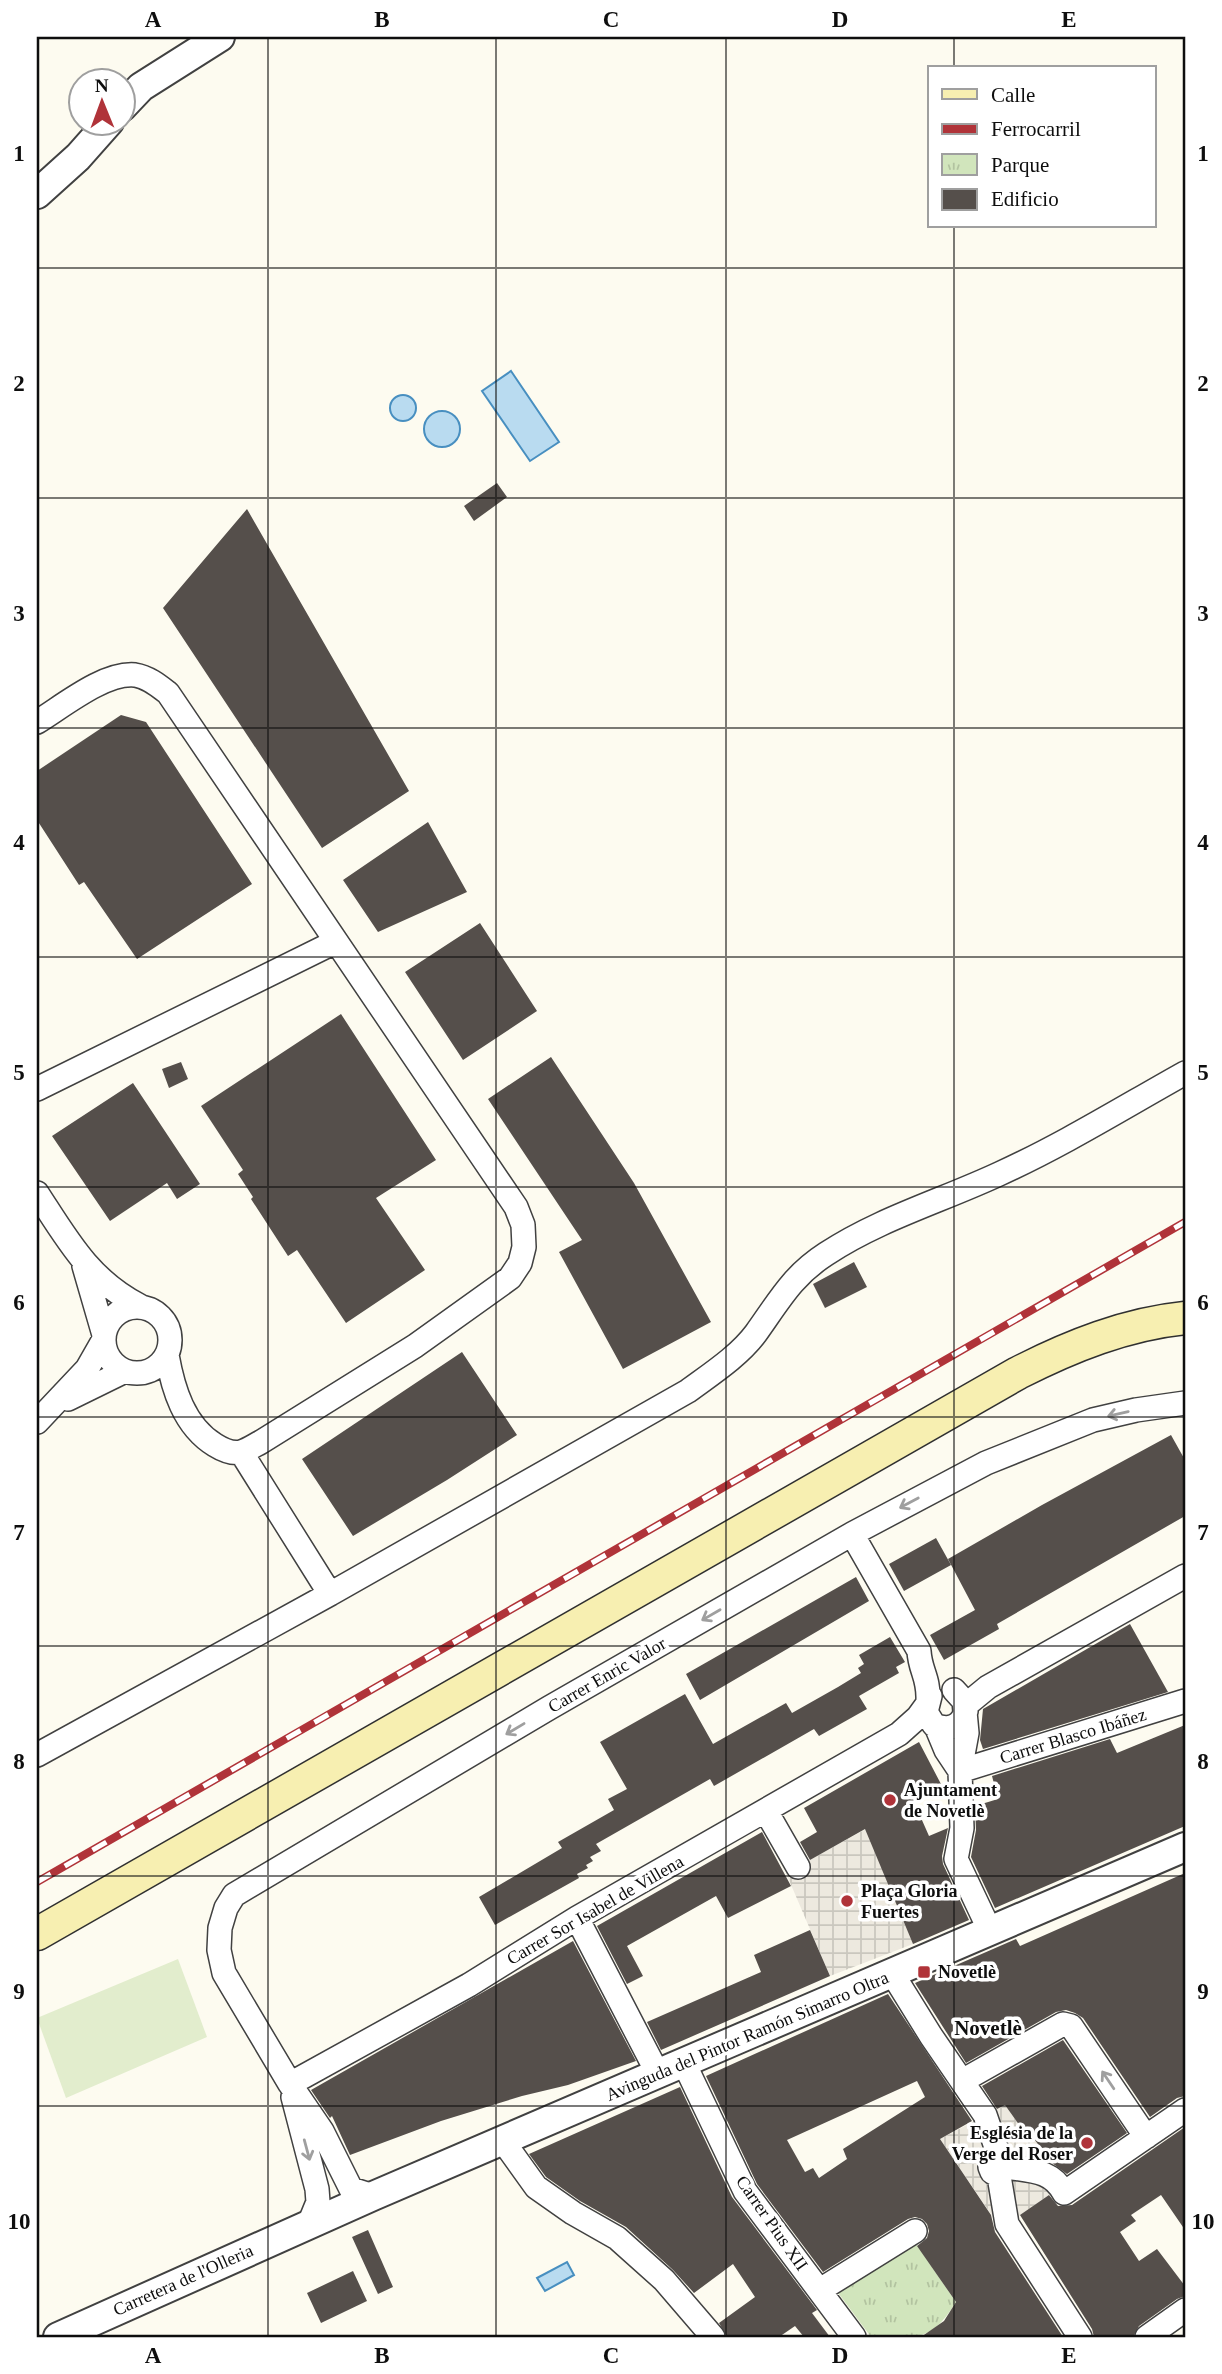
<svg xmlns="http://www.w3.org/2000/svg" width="1222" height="2374" viewBox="0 0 1222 2374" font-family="Georgia,serif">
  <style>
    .park { fill: url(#park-tufts) }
    .pitch { fill: #e2edcd }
    .plaza { fill: url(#plaza-grid) }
    .water { fill: #b9dbf0; stroke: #488fc0; stroke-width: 2 }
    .building { fill: #554f4b; fill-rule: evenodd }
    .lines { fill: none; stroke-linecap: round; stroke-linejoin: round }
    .minor-casing { stroke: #414141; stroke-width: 26 }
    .tertiary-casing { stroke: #414141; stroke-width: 32 }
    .secondary-casing { stroke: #303030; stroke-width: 35 }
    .minor { stroke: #fff; stroke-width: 23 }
    .tertiary { stroke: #fff; stroke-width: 28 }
    .secondary { stroke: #f7efb1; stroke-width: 32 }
    .rail-casing { stroke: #b03339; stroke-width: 8 }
    .rail { stroke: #fff; stroke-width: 5; stroke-dasharray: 16; stroke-linecap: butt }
    .oneway { stroke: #9f9f9f }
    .grid { fill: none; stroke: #0e0e0e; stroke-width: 2; stroke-opacity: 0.55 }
    .poi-dot { fill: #b03339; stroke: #fff; stroke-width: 2.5 }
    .labels { text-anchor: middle; stroke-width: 7; stroke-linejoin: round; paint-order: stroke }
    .street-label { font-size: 18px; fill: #0e0e0e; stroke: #fff }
    .poi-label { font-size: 18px; font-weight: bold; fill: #0e0e0e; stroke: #fff; text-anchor: start }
    .quarter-label { font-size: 21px; font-weight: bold; fill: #0e0e0e; stroke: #fff }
    .neatline { fill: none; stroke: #0e0e0e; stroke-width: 2.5 }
    .grid-label { font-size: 23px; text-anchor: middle; font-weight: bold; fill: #0e0e0e }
  </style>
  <defs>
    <pattern id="park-tufts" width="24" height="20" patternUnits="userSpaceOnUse" patternTransform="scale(1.75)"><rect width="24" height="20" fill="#d1e5bc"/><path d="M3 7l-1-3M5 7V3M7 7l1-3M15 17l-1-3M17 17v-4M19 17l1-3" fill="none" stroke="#b2c3a0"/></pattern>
    <pattern id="plaza-grid" width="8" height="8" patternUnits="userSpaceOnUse" patternTransform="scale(1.75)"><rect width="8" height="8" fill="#ede9df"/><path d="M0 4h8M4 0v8" fill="none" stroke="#cac7be"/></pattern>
  </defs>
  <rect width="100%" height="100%" fill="#fdfbf0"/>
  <path class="park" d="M914,2241L956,2302C930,2344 916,2337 871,2337L836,2290Z"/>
  <path class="pitch" d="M178,1959L207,2037L66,2098L37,2018Z"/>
  <path class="plaza" d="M866,1829L913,1944L830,1976L786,1873Z
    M1005,2105L1020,2126L1024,2124L1074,2194L1056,2190L1001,2229L940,2139Z"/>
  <path class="water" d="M511,371L559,442L530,461L482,391Z
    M390 408a13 13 0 1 1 26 0a13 13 0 1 1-26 0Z
    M424 429a18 18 0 1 1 36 0a18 18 0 1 1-36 0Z
    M567,2262L574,2275L545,2291L537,2278Z"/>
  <path class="building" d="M497,483L507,497L474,521L464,506Z
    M247,509L409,791L322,848L163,608Z
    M121,715L146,722L252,884L137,959L84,882L79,885L37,820V771Z
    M428,822L467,892L378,932L343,880Z
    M480,923L537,1011L463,1060L405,972Z
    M341,1014L436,1160L376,1198L425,1270L346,1323L297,1250L288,1256L251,1199L253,1197L238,1174L243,1170L201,1106Z
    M551,1057L634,1183L711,1322L623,1369L559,1252L582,1240L488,1099Z
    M181,1062L188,1079L169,1088L162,1069Z
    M133,1083L200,1184L177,1199L167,1183L110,1221L52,1136Z
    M854,1262L867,1287L825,1308L813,1284Z
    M462,1352L517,1435L447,1480L353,1536L302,1459Z
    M1171,1435L1185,1460V1516L997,1624L999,1629L944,1660L930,1635L975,1610L948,1559L1042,1505Z
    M936,1538L951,1565L904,1591L889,1564Z
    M856,1577L869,1601L700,1700L686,1674Z
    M1130,1624L1168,1692L983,1749L980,1740L983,1709Z
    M890,1637L905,1662L896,1667L899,1673L859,1696L867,1709L819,1736L814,1729L714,1786L710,1779L596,1844L601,1851L590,1857L593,1861L586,1865L588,1868L577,1874L579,1878L495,1925L479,1897L562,1848L558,1842L614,1810L608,1799L627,1789L600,1742L685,1694L713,1744L786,1703L792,1713L838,1687L861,1673L858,1668L864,1664L859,1655Z
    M1185,1725V1826L995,1908L971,1857L976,1830L975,1806L998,1799L992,1776L1110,1739L1117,1753Z
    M919,1742L942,1786L914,1802L929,1836L948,1828L942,1856L943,1864L969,1920L913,1944L865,1829L810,1860L800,1842L817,1832L804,1808Z
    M762,1832L791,1886L728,1918L716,1896L627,1946L643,1976L627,1984L597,1926Z
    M1185,1873V2096L1177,2098L1150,2117L1083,2018L1075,2013L1066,2010L1056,2012L966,2063L915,1983L1016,1939L1020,1946Z
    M810,1930L830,1976L661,2050L647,2022L761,1972L754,1955Z
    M573,1941L636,2061L568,2085L522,2096L441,2121L350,2155L332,2116L330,2118L311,2090Z
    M888,1994L972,2121L940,2139L991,2215L995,2232L1063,2337H921L944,2321L956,2302L917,2246L927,2238L929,2231L927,2224L922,2219L915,2217L908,2219L823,2272L757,2184L706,2076ZM917,2081L925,2097L843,2149L847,2159L819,2178L813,2168L805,2172L787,2140Z
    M1063,2040L1127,2133L1067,2174L1052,2163L1023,2124L1020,2126L1005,2105L997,2109L982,2086Z
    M680,2087L732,2197L817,2310L812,2313L830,2337H804L795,2326L779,2337H727L719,2323L755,2297L733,2264L694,2293L673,2270L626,2227L580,2201L546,2177L529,2154Z
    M1185,2127V2230L1161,2195L1131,2215L1136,2221L1120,2232L1139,2261L1157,2249L1185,2286V2296L1177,2299L1139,2326L1133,2337H1094L1092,2329L1020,2215L1049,2195L1058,2206L1072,2205Z
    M368,2230L393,2287L378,2294L352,2237Z
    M353,2271L367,2301L321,2323L307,2293Z"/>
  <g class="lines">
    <defs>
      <path id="minor" d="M37,722C62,707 104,672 135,675C148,677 159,686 168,693L516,1207L523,1225L524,1247L520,1263L510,1278L415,1346L261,1442C255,1445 248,1450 241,1452C232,1454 223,1450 215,1445C184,1426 173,1389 167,1355
        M37,1089L335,942
        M37,1193C67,1239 89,1280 140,1306
        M84,1266L104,1335
        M104 1340a33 33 0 1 1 66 0a33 33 0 1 1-66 0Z
        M68,1399L125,1371
        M37,1422L87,1369L103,1341
        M852,1534L919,1651C920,1671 929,1677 928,1700
        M330,1594L688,1391C711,1374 739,1356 756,1333C779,1301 792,1276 826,1254C879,1219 941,1201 999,1174C1063,1145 1124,1107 1185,1073
        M954,1690L964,1701L967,1733L960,1771L962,1828L956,1859L990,1931
        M930,1696L926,1712L934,1725C949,1731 961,1727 966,1711
        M966,1705L988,1687L1185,1576
        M936,1726L946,1750L960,1771
        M37,1755L330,1594L241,1452
        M960,1771L1185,1701
        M766,1811L798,1867
        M577,1918L658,2074
        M892,1973L931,2036L985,2115L998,2153
        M684,2063L745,2191L854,2337
        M962,2081L1063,2024L1071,2026L1146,2137
        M290,2084L469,1985L577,1918L899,1734L918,1717L926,1706
        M293,2097L317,2189L318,2202L309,2224
        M503,2141L536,2187L573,2213L617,2238L664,2280L713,2337
        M998,2153L992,2157L990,2167L992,2172L999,2176L1007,2224L1080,2337
        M1013,2168C1035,2171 1053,2172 1064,2193L1185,2110
        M373,2196L351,2189L322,2131L290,2084L224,1973L219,1950L220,1928L226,1908L234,1895L549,1708L852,1534L986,1463L1093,1420L1136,1410L1185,1403
        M820,2290L915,2231
        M1147,2337L1185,2310"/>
      <path id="tertiary" d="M122,107L141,87L220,37
        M37,194L78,157L109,122
        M58,2337L373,2196L1185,1847"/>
      <path id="secondary" d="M37,1934L1018,1373C1071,1346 1126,1324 1185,1318"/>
    </defs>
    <use href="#minor" class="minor-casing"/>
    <use href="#tertiary" class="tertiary-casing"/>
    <use href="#secondary" class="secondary-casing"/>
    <use href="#minor" class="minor"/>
    <use href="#tertiary" class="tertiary"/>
    <use href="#secondary" class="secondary"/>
    <defs>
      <path id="rail" d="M37,1882L1185,1222"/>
    </defs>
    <use href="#rail" class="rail-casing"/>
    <use href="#rail" class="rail"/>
  </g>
  <defs><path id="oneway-shaft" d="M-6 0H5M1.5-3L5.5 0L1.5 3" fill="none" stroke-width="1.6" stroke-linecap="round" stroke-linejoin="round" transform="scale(1.75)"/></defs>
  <g class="oneway">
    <use href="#oneway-shaft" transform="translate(1118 1414) rotate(167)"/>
    <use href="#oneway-shaft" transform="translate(909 1503) rotate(152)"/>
    <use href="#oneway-shaft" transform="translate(711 1615) rotate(150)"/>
    <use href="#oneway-shaft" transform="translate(515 1729) rotate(149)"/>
    <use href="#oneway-shaft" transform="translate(1108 2080) rotate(-124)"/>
    <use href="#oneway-shaft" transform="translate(307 2150) rotate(75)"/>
  </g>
  <path class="grid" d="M268,37V2337M496,37V2337M726,37V2337M954,37V68M954,226V2337M37,268H1185M37,498H1185M37,728H1185M37,957H1185M37,1187H1185M37,1417H1185M37,1646H1185M37,1876H1185M37,2106H1185"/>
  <g class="poi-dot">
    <circle cx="890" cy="1800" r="7"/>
    <circle cx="847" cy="1901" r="7"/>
    <rect x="917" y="1965" width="14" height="14" rx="3.5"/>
    <circle cx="1087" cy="2143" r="7"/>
  </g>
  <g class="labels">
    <g class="street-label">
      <text transform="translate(607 1675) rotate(-30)" y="6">Carrer Enric Valor</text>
      <text transform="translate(1073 1736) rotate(-17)" y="6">Carrer Blasco Ibáñez</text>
      <text transform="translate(595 1910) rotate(-30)" y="6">Carrer Sor Isabel de Villena</text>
      <text transform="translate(747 2036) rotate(-23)" y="6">Avinguda del Pintor Ramón Simarro Oltra</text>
      <text transform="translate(772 2223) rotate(55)" y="6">Carrer Pius XII</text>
      <text transform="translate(183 2280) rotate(-24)" y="6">Carretera de l'Olleria</text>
    </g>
    <g class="poi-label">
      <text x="904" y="1796">Ajuntament<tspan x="904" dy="21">de Novetlè</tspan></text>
      <text x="861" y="1897">Plaça Gloria<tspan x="861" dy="21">Fuertes</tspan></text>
      <text x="938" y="1978">Novetlè</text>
      <text x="1073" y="2139" text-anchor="end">Església de la<tspan x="1073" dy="21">Verge del Roser</tspan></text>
    </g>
    <g class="quarter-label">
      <text x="988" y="2035">Novetlè</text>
    </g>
  </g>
  <rect width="1222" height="2374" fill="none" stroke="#ffffff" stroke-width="77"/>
  <rect x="928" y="66" width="228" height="161" fill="#ffffff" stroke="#9f9f9f" stroke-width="2"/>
  <rect x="942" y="89" width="35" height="10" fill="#f7efb1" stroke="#9f9f9f" stroke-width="2"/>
  <text x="991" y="102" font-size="21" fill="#0e0e0e">Calle</text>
  <rect x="942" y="124" width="35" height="10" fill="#b03339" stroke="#9f9f9f" stroke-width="2"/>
  <text x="991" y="136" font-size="21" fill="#0e0e0e">Ferrocarril</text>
  <rect x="942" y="154" width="35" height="21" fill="url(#park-tufts)" stroke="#9f9f9f" stroke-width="2"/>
  <text x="991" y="172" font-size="21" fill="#0e0e0e">Parque</text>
  <rect x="942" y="189" width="35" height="21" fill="#554f4b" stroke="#9f9f9f" stroke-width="2"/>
  <text x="991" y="206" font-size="21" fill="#0e0e0e">Edificio</text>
  <g transform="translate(102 102) rotate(359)"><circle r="33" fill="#ffffff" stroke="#9f9f9f" stroke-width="2"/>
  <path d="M0-5L12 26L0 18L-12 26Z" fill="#b03339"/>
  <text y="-10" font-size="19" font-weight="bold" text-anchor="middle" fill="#0e0e0e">N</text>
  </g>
  <rect x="38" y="38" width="1146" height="2298" class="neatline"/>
  <g class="grid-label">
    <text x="153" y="27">A</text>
    <text x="382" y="27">B</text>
    <text x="611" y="27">C</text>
    <text x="840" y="27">D</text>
    <text x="1069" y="27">E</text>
    <text x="19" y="161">1</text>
    <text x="1203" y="161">1</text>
    <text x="19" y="391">2</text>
    <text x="1203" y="391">2</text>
    <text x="19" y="621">3</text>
    <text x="1203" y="621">3</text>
    <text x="19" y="850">4</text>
    <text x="1203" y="850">4</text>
    <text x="19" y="1080">5</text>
    <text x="1203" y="1080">5</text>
    <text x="19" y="1310">6</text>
    <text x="1203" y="1310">6</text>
    <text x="19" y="1540">7</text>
    <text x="1203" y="1540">7</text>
    <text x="19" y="1769">8</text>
    <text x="1203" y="1769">8</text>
    <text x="19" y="1999">9</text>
    <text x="1203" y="1999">9</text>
    <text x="19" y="2229">10</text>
    <text x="1203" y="2229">10</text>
    <text x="153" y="2363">A</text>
    <text x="382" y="2363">B</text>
    <text x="611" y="2363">C</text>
    <text x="840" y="2363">D</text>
    <text x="1069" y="2363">E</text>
  </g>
</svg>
